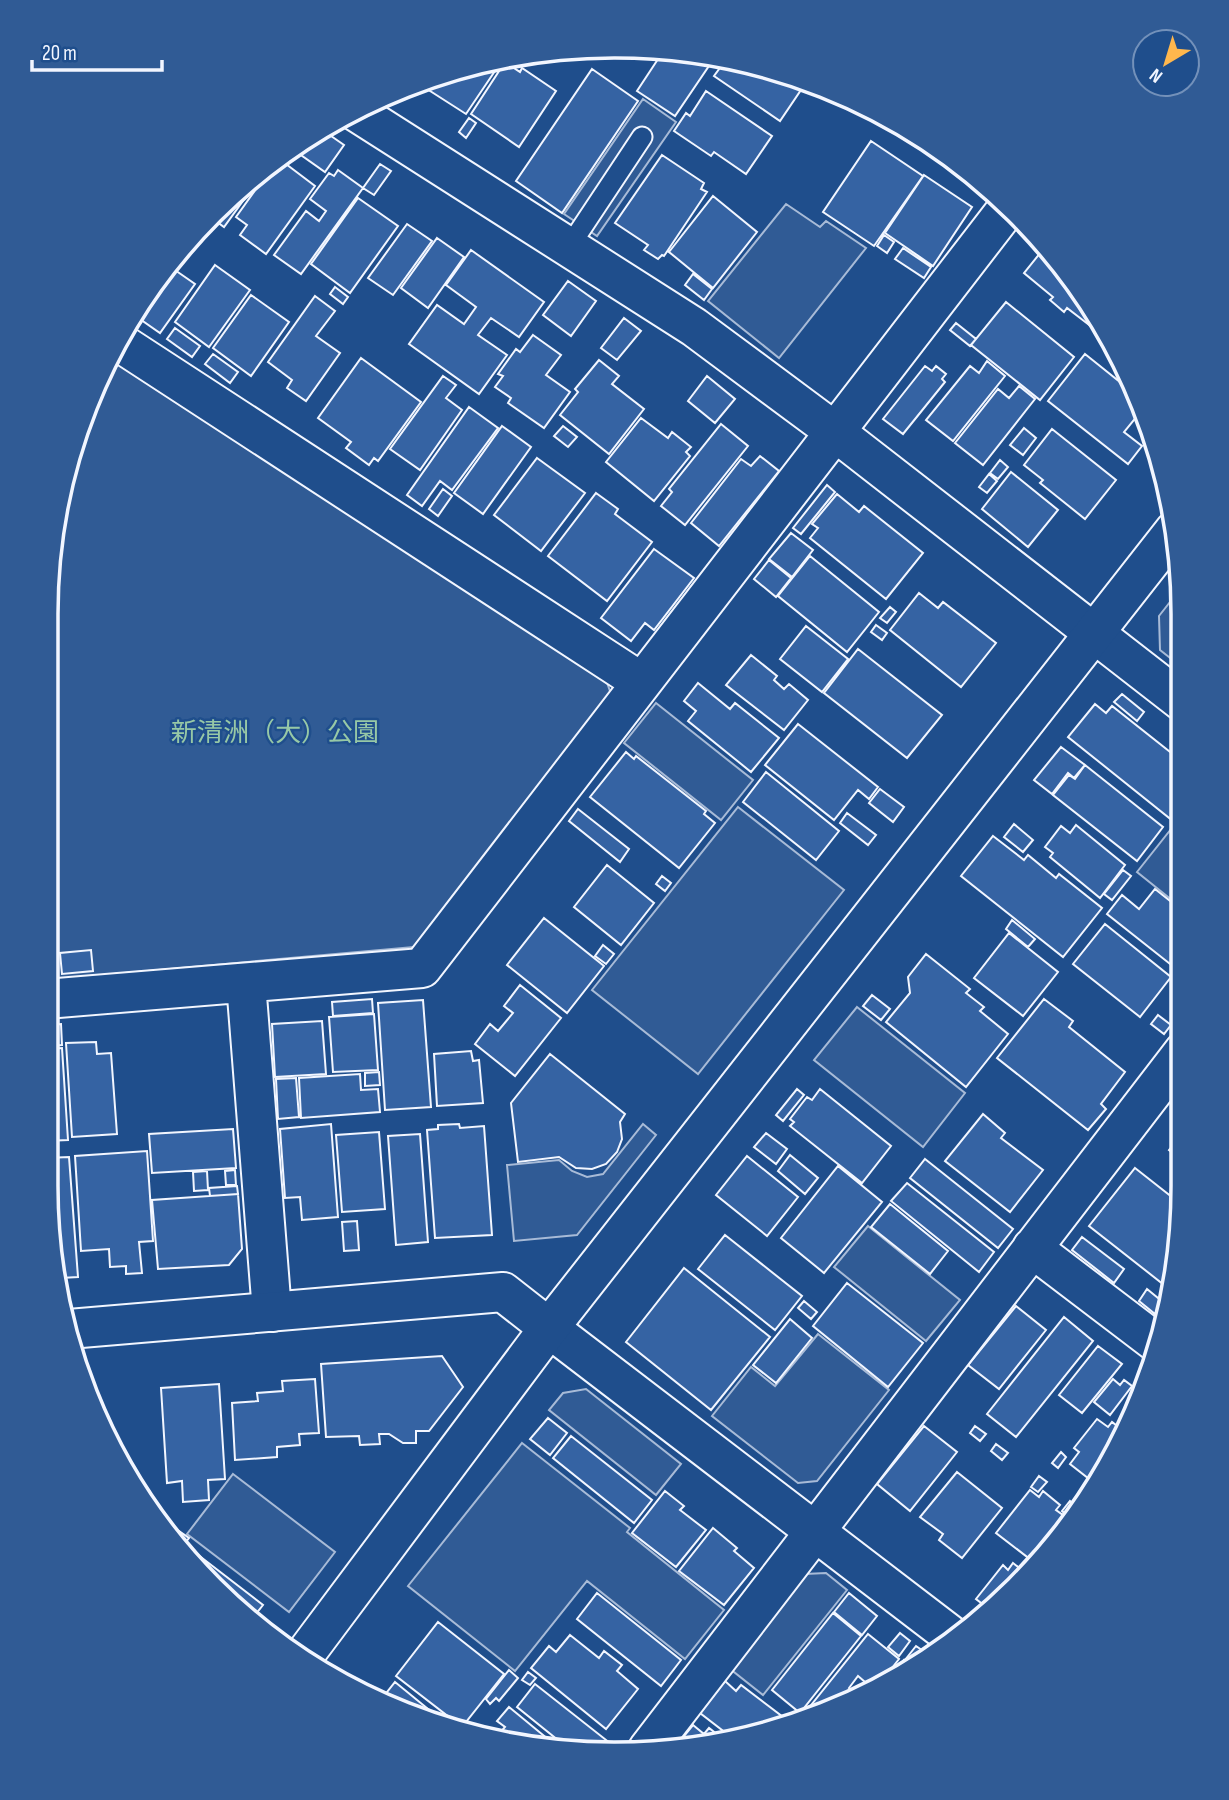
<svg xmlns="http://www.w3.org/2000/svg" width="1229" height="1800" viewBox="0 0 1229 1800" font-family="'Sofia Sans Condensed','Noto Sans JP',sans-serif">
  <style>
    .built { fill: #305b95; stroke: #a8bbd7; stroke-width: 2 }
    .building { fill: #3563a3; stroke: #f2f6ff; stroke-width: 2 }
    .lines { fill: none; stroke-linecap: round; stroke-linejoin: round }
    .service-casing { stroke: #f2f6ff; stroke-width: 23 }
    .minor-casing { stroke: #f2f6ff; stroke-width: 42 }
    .tertiary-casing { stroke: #f2f6ff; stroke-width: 42 }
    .service { stroke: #1f4e8c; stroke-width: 19 }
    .minor { stroke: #1f4e8c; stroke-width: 38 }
    .tertiary { stroke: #1f4e8c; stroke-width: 38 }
    .labels { text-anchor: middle; stroke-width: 5; stroke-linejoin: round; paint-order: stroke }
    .park-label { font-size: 26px; fill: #97c8a6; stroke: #1f4e8c }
    .rim { fill: none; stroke: #f2f6ff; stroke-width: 3.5 }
  </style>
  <rect width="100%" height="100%" fill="#1f4e8c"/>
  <path class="built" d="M643,99L676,122L597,236L564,214Z
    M786,204L820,227L826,221L866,248L779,358L708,301Z
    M108,357L604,674L611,694L414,947L46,980V615L56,504L104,362Z
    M1181,588L1184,615L1183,668L1160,650L1159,616Z
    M656,703L753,780L721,820L624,743Z
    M738,807L844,890L698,1074L592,990Z
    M1183,814L1184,815L1183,909L1137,872Z
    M857,1007L965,1093L923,1147L814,1060Z
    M643,1124L656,1135L577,1235L514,1241L507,1165L559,1160L572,1171L587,1177L603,1174Z
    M868,1226L960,1300L926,1341L834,1267Z
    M818,1334L889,1390L817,1481L798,1483L712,1416L751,1367L775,1386Z
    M586,1389L681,1464L656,1495L549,1410L563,1393Z
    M522,1443L630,1528L627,1532L724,1610L685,1659L587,1581L515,1671L408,1586Z
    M233,1474L335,1552L289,1612L187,1534Z
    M826,1573L847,1590L763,1695L729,1668L805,1574Z"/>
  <path class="building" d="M664,50L712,55L715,57L675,116L637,91Z
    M728,57L807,81L780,121L714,76Z
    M496,59L501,62L466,114L427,89L435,77Z
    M505,62L520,72L522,68L556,91L519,147L471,114Z
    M592,69L638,101L562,213L516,181Z
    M706,91L772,136L746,174L714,152L711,156L674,131L686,113L690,116Z
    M469,118L476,123L466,138L459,132Z
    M321,129L344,145L325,172L291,148Z
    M871,141L923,176L874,246L823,212Z
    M662,155L704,183L701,189L707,192L664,256L662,255L658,259L644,250L648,245L615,223Z
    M278,158L315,186L266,254L240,235L247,225L236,217Z
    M380,164L391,171L374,195L363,188Z
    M338,170L363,188L301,274L274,255L306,211L319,221L326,211L310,199L329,173L334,176Z
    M924,175L972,207L933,266L885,233Z
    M247,183L253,187L224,227L209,216Z
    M713,196L757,232L713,288L669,252Z
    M358,198L398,226L350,293L311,264Z
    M407,224L432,241L393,295L368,278Z
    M884,235L894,242L887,253L877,246Z
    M437,238L464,257L428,308L401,288Z
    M1045,247L1087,298L1099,321L1093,328L1067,308L1064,312L1050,300L1053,297L1024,273Z
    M903,248L931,267L924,278L895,259Z
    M471,250L544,302L519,337L491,318L478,335L507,355L479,394L409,344L437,305L464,324L476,307L446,285Z
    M215,265L250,290L209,347L175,322Z
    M172,268L195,284L160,333L137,317Z
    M693,274L712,289L704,300L685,285Z
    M568,281L596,301L571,336L543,315Z
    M335,287L348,297L343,304L330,294Z
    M251,295L289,322L251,376L213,348Z
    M315,296L335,311L316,336L340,353L306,401L287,388L292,380L268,362Z
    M1006,302L1074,357L1040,400L971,345Z
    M624,318L641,331L617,360L601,348Z
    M956,323L976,339L970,346L950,330Z
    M175,328L200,346L192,357L167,339Z
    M533,335L561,355L546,375L570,392L544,428L508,403L511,398L495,387L503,376L498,374L516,349L520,352Z
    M213,354L238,372L230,383L205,364Z
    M1085,354L1141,399L1137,404L1143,409L1124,432L1142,446L1128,464L1048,401Z
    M361,358L421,402L378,461L374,458L369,465L346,448L351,442L318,418Z
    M599,360L619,376L612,384L644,409L609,454L560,415L578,392L575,389Z
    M987,361L1005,376L953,441L926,420L970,366L979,373Z
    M925,366L932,371L936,366L946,374L942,379L945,382L903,434L883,419Z
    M443,376L456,385L446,398L462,410L420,470L390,449Z
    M707,376L735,399L715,423L688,401Z
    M1019,386L1035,399L983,465L955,443L998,389L1009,398Z
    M469,407L498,428L452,490L440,481L422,506L407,495Z
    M641,418L668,438L672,432L691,447L686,452L690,456L654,501L606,462Z
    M721,424L748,446L685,525L661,506L672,492L669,489Z
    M502,426L531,447L483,514L454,493Z
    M563,426L577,437L568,447L554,436Z
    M1024,428L1036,438L1023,455L1010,445Z
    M1052,429L1116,480L1085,519L1040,483L1043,480L1024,465Z
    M760,456L779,471L719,546L691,523L741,459L751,466Z
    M537,458L585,493L541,551L494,515Z
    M1000,460L1008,467L998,479L990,473Z
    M1011,472L1058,510L1028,547L982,509Z
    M989,474L997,481L987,493L979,487Z
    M827,485L835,492L801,534L793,528Z
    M443,489L452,496L438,516L429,509Z
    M596,493L618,509L615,514L652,542L607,601L548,556Z
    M837,494L859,512L864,506L923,553L886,599L810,538L818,528L812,524Z
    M791,533L813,550L792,577L769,559Z
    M654,549L694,578L654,630L645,623L631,641L601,618Z
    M810,556L879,612L847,652L778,596Z
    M769,560L791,578L776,597L754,579Z
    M919,593L938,608L943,602L996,643L961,687L890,630Z
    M890,607L896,612L887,623L880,618Z
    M876,625L887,633L882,640L871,632Z
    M806,626L848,659L822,692L780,659Z
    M858,649L942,715L907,758L824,693Z
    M751,655L777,676L774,680L784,689L789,684L808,700L784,730L726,685Z
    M698,683L730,709L735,703L779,738L751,772L688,721L696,711L684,701Z
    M1122,694L1144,712L1137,721L1114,702Z
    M1095,704L1106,713L1112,706L1184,763V808L1173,821L1068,737Z
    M798,724L878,787L869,799L858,790L834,820L765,765Z
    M1061,747L1085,765L1074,778L1068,773L1052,794L1034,780Z
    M626,752L634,759L636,756L706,811L704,814L715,823L679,868L590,797Z
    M1085,765L1163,827L1137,861L1053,795L1069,775L1075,779Z
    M766,772L839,831L816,860L743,802Z
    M880,789L904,807L893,822L869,803Z
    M578,809L629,849L620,862L569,821Z
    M847,813L876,835L868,845L840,823Z
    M1014,824L1033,840L1023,852L1004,837Z
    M1076,825L1125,865L1100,898L1050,857L1053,853L1045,847L1061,826L1070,833Z
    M993,836L1024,860L1028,855L1056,878L1059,874L1102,908L1063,957L961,876Z
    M607,865L654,903L621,945L574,907Z
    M1123,870L1131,876L1112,900L1104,894Z
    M662,876L671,883L665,891L656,884Z
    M1155,889L1184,912V975L1107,914L1122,895L1139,909Z
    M544,918L604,966L567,1013L507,965Z
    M1012,920L1035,939L1028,947L1006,929Z
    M1105,924L1171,977L1140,1017L1073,964Z
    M1009,933L1058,972L1023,1016L974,978Z
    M603,945L614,954L606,964L595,956Z
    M91,950L93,971L62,974L60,953Z
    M926,954L970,989L966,993L984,1007L980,1011L1008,1034L966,1087L886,1022L910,993L908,977Z
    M520,985L561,1018L515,1076L475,1044L490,1024L498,1031L513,1013L504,1006Z
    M872,995L890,1009L881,1020L863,1006Z
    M372,999L373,1013L333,1016L332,1002Z
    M1044,999L1073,1021L1069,1027L1125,1072L1101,1104L1106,1109L1088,1130L997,1058Z
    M423,1000L431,1107L385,1110L378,1003Z
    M374,1014L378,1070L333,1072L329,1017Z
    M1158,1015L1171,1025L1164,1034L1151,1024Z
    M322,1021L326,1074L275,1077L272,1024Z
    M61,1024L62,1045L46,1046V1025Z
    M96,1042L97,1054L111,1053L117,1134L72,1137L66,1043Z
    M62,1048L68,1140L46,1141V1049Z
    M471,1051L473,1061L479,1060L483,1103L437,1106L434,1054Z
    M550,1054L625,1114L620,1122L622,1139L617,1152L606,1164L592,1169L576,1168L559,1157L518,1162L511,1103Z
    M379,1072L380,1085L365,1086V1073Z
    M360,1074L361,1090L378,1089L380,1112L301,1118L299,1078Z
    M296,1078L299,1117L278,1119L276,1079Z
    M797,1089L804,1095L783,1121L776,1115Z
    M820,1089L891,1146L862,1183L790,1126L794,1122L790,1119L807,1097L812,1100Z
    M983,1114L1005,1133L1001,1138L1043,1170L1010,1212L945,1161Z
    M331,1124L338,1217L302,1220L300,1197L285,1198L280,1129Z
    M459,1124L460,1128L484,1126L492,1235L435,1238L427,1130L438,1129V1125Z
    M233,1129L236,1168L152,1173L149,1134Z
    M379,1132L385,1209L342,1212L336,1135Z
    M766,1133L787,1149L776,1164L754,1147Z
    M420,1134L428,1242L396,1245L388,1136Z
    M1177,1140L1184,1145V1162L1169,1150Z
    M147,1151L153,1241L139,1242L142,1273L126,1274V1266L110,1267L109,1249L81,1251L75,1156Z
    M790,1155L818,1178L805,1194L778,1171Z
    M747,1156L798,1197L767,1236L716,1195Z
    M69,1157L78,1277L61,1278L46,1186V1158Z
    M925,1159L1013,1229L998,1248L910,1178Z
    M838,1166L882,1202L824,1273L781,1238Z
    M1135,1168L1182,1205L1173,1292L1089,1226Z
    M235,1170L236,1185H226L225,1171Z
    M207,1171L208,1190L194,1191L193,1172Z
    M907,1183L994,1252L979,1272L891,1201Z
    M237,1186L238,1194L210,1196L209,1188Z
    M238,1194L242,1249L229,1265L158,1269L152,1200Z
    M890,1204L948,1251L930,1274L871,1227Z
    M357,1221L359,1250L344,1251L342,1222Z
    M725,1235L802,1296L775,1330L698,1269Z
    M1082,1237L1124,1269L1114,1283L1072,1250Z
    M684,1268L770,1337L711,1410L626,1342Z
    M847,1283L923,1343L888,1387L813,1326Z
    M1147,1289L1164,1303L1155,1314L1139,1301Z
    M804,1301L817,1312L811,1319L798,1308Z
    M1016,1306L1046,1330L999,1389L968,1365Z
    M1064,1317L1093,1341L1016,1437L987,1414Z
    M790,1319L812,1338L776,1383L753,1365Z
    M1098,1346L1122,1364L1082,1413L1059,1395Z
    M442,1356L463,1387L429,1431H416V1443H403L389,1434H379L380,1444L360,1445L359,1436L326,1437L321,1364Z
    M315,1379L319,1433L299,1434L300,1445L277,1447V1457L235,1460L232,1403L258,1401L257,1393L283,1391L282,1381Z
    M1113,1379L1120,1385L1124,1380L1132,1386L1110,1415L1094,1402Z
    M219,1384L225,1479L208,1480L209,1500L183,1502L182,1481L167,1483L161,1388Z
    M548,1418L567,1433L550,1455L530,1439Z
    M1097,1419L1108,1427L1112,1422L1126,1433L1093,1482L1070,1464L1079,1452L1074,1448Z
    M924,1426L957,1452L910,1511L877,1484Z
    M975,1426L986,1434L980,1441L970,1433Z
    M571,1436L652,1500L634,1523L553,1458Z
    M996,1444L1008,1453L1002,1460L991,1451Z
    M1061,1452L1066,1457L1058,1468L1052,1463Z
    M957,1472L1002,1508L962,1558L939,1540L943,1534L920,1517Z
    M1039,1476L1047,1482L1038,1492L1031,1487Z
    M1030,1490L1039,1497L1043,1491L1060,1505L1056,1510L1067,1518L1035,1563L996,1533Z
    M665,1491L684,1506L680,1510L706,1530L676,1567L632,1533Z
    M1070,1501L1076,1506L1068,1516L1062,1511Z
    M713,1528L737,1548L734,1551L754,1568L724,1605L679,1571Z
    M179,1531L189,1538L185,1543L176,1536Z
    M180,1541L263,1605L252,1619L179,1542Z
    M1013,1563L1027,1574L1017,1588L989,1609L976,1599L1003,1565L1008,1570Z
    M597,1593L681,1660L661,1686L577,1619Z
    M849,1593L877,1616L862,1635L834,1612Z
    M833,1613L861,1636L800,1713L772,1690Z
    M438,1622L504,1674L462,1727L396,1676Z
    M900,1633L910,1641L899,1656L888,1647Z
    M868,1634L899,1659L877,1687L872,1688L858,1676L849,1688L856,1694L804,1714Z
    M570,1635L599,1658L604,1651L622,1665L617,1671L638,1689L606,1729L531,1668L549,1646L556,1652Z
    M916,1646L929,1655L914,1667L905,1660Z
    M904,1660L913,1668L899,1678L885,1684Z
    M509,1670L518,1678L499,1701L496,1698L490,1704L486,1699Z
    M528,1672L536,1678L530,1685L522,1680Z
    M725,1681L736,1691L741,1685L783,1717L778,1724L735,1740L700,1713Z
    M395,1682L444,1722L397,1711L380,1701Z
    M535,1684L615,1747L611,1751L574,1753L517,1707Z
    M509,1707L560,1749L498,1735L505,1727L497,1721Z
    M693,1725L704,1734L709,1728L728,1743L675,1747Z"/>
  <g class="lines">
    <defs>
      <path id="service" d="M569,247L642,137"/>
      <path id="minor" d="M355,111L694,327L834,431L1184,703
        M119,342L641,682
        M246,983L272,1312
        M46,999L422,968L1009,206
        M1032,1248L1157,1343
        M549,1328L953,1637
        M648,1749L1184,1051"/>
      <path id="tertiary" d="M69,1329L503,1292L549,1328
        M303,1657L549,1328L1175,530"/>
    </defs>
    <use href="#service" class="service-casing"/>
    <use href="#minor" class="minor-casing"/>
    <use href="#tertiary" class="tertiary-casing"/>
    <use href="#service" class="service"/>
    <use href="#minor" class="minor"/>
    <use href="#tertiary" class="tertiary"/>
  </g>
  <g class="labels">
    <g class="park-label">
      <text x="275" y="741">新清洲（大）公園</text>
    </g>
  </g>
  <path d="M0 0H1229V1800H0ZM614 58H615A556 556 0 0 1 1171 614V1186A556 556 0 0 1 615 1742H614A556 556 0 0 1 58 1186V614A556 556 0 0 1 614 58Z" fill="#305b95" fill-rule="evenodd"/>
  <path class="rim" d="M614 58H615A556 556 0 0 1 1171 614V1186A556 556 0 0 1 615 1742H614A556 556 0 0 1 58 1186V614A556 556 0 0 1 614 58Z"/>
  <g transform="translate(1166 63) rotate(218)"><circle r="33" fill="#1f4e8c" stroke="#7391ba" stroke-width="2"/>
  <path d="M0-5L12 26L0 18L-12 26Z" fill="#ffb74d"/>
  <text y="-10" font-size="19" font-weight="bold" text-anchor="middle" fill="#f2f6ff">N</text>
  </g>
  <path d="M32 60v10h130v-10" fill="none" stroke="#f2f6ff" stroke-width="3.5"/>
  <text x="42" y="60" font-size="21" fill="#f2f6ff" stroke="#1f4e8c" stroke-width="5" paint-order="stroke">20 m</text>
</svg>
